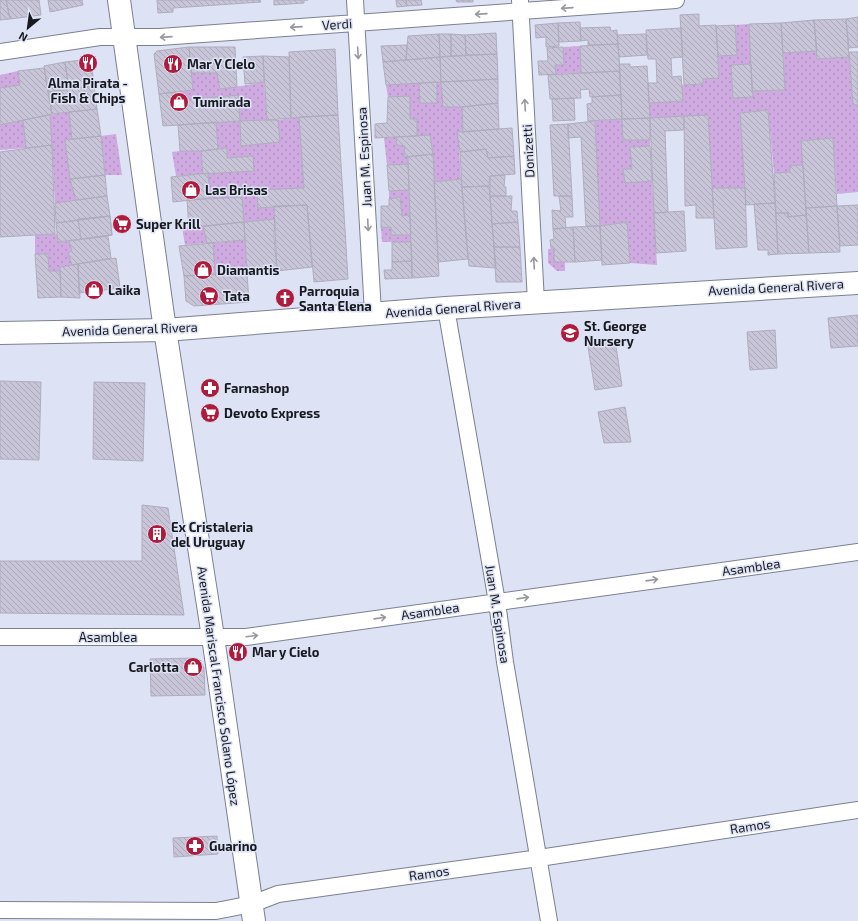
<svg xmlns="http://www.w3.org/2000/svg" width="858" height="921" viewBox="0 0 858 921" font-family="'Exo 2',sans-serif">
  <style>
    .grass { fill: url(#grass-dots) }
    .building { fill: url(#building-back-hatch); stroke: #afacbe }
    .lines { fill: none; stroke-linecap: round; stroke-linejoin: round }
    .street-casing { stroke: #7b8091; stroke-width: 18 }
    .secondary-casing { stroke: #7b8091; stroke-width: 24 }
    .street { stroke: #fff; stroke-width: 16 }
    .secondary { stroke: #fff; stroke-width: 22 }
    .oneway { stroke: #97989b }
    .labels { text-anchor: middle; stroke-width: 3; stroke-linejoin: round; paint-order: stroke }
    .street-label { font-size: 13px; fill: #181a20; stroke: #dde3f5 }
    .poi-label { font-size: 13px; font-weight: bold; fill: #181a20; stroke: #dde3f5; text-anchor: start }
  </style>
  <defs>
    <pattern id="grass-dots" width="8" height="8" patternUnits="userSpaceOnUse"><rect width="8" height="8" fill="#ceaae1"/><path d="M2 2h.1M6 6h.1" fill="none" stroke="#b092c1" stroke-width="1.8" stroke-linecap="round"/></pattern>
    <pattern id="building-back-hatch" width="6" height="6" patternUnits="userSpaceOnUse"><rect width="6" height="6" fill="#c8c5d8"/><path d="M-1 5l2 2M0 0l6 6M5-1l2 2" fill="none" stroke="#aba9b9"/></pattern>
  </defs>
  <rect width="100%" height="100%" fill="#dde3f5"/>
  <path class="grass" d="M749,24L751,64L731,65L733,98L753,97L752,91L785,90L783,53L817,51V59L849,57L853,105H858V192L837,194L833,138L802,141L803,165L790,166V172L774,173L768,110L740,113L745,188H712L708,115L650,118L649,103L682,101V85L703,84V79L719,78L718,56L737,55L735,25Z
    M580,46L581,73L556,74L555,65H564L563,47Z
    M18,71L20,85L0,88V75Z
    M191,73H217L220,89C235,88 249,84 264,82L267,120L240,121L241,146L280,142L278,120L299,117L304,188L257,191L258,208L274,206L275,219L244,222L242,198H210L208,173L253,171L252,156L227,158V148L218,149L216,122L240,121L238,96L175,101L174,92L193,90Z
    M437,82H441L443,107H462L463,132H458L461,179L434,182L430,135L417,136V119H410V96L388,97L386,85L419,83L421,103H437Z
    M69,112L72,139L65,140L70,179L76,200L55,203L50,115Z
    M622,119L623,140H650V146L630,147L632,169H623L625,183L652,181L657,265L630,263L627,222L600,226L595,121Z
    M23,120L26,148L0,150V125Z
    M116,134L122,175H105L101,136Z
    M396,137L397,145L405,146L404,156L408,157V164L387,165L384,138Z
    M180,151H201L203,174L176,176L172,152Z
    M409,190L410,215L402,216L400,197L389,199V191Z
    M203,226L207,243L185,245L182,228Z
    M391,227V235H411V242H382L381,228Z
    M57,234L58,242L69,241L72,251L69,253L72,265L60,267V271H49L48,254H35V235Z
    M245,240L247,273L215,274L213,243Z
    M554,248L565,262V271H557L548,263V249Z"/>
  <path class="building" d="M0,0H6L10,19L0,20Z
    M6,0H39L41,15L10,19Z
    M48,0H82L83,5L50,12Z
    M157,0H260L261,2L173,8V12L158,13Z
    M274,0H308H304V3L274,5Z
    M396,0H406L407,6L397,7Z
    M406,0H421L422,5L407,6Z
    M456,0H473V2H457Z
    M699,14V26L716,25L719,78L703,79V84L684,85L680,15Z
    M858,17V47L849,48L846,19Z
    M846,19L849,57L817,59L814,20Z
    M814,20L817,51L783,53L781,23Z
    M580,22L581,41L559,42L558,23Z
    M558,23L559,46L546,47V37L536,38L535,25Z
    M781,23L785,90L752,91L749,24Z
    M735,25L737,55L718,56L716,26Z
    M610,27L611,31L617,30L618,44L588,45V40L581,41L580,28Z
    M681,28L683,57L671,58L672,77L681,76L683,101L649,103L648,83H657L656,59H648L646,30Z
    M496,33L497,54L466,55L465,35Z
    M439,34H451V56L440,57Z
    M439,34L440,57L406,60L408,36Z
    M451,34L465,35L466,55L451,56Z
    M646,34L647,55L619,57L617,35Z
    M618,44L620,71L581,73L580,46Z
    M407,45L406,60L383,62L381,46Z
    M189,47L193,90L159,94L154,54L157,51Z
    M189,47H235L237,87L220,89L217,73H191Z
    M563,47L564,65H555L556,74L539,75L538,61H548L547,48Z
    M335,49L338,115L291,118L289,52Z
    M849,52H858V105H853Z
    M497,54L498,79L441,82L440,57Z
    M263,56L264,82L245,84L243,57Z
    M263,56L289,57L291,118L267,120Z
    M440,57L441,82L386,85L383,62Z
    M91,59L94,86L69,89L65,62Z
    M65,62L69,89L48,92L44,66Z
    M619,64H630V67L647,66L650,118L622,119Z
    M751,64L753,97L733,98L731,65Z
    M44,68L52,114L0,125V88L20,85L18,71Z
    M620,71L621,95L590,97L589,89L580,90L581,98L550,99L548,75Z
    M498,79V103L462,107H443L441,82Z
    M437,82V103H420L419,83Z
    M94,86L97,109L52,114L48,92Z
    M174,92L175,101L238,95L240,121L163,126L159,94Z
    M621,95L622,119L588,121L587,104L592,103V97Z
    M410,96V119H417V136L375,138V124L387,123L388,97Z
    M574,98L575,120L553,121L552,99Z
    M498,103L499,129L463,132L462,107Z
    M97,109L101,136L72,139L69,112Z
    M768,110L775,203L746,205L740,113Z
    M50,115L52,145L26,148L23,120Z
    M338,115L348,279L314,282L307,205L258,208L257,190L304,188L299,117Z
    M708,115L714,218H696V205L685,206L684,116Z
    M684,116V130L665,131L668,212L654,213L650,118Z
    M650,118V140H623L622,119Z
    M267,120H278L280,142L241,146L240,121Z
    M595,121L600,226H586L581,137L568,138V124Z
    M216,122L218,149L201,151H180L178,125Z
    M568,124L572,196H554L550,125Z
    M512,128L514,156L488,158L486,149L460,152L457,132Z
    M430,135L433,154L404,157L405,146L397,145L396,137Z
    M101,136L105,175L70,179L65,140Z
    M833,138L837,206L806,208L801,141Z
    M52,145L55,234L0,237V152Z
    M650,146L652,181L625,183L623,169H632L630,147Z
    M227,148V158L253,156L254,171L203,174L201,151Z
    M486,149L488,158L514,156L515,174L490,176L489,186L462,187L460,152Z
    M433,154L439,276L412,278L408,157Z
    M408,164L409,190L389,191L387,165Z
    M803,165L806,215L788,217V213H776L774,173L790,172V166Z
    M208,173L210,198L173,202L171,177Z
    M105,175L107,196L76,200L70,179Z
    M505,175L504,187H506V196H490V176Z
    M461,179L468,259L438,262L434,182Z
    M489,186L496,268L469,266L462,187Z
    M712,188H745L747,247L716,249Z
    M107,196L110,216L56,223L55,203Z
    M490,196H512L511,211H517L518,222L492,224Z
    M559,196H572L573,217H565L566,228L553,229L552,210L561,211Z
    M242,197L244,222L189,228L187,200Z
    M400,197L402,216L410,215L411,235H391V227L381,228V206H389V199Z
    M775,203L778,254L768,255V250H758L754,204Z
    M307,205L312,267L277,271L274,206Z
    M858,205V245L840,246L837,206Z
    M837,206L840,252L809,253L806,208Z
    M684,211L686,251L656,253L654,213Z
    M776,213H788V217L806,215L809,253L778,254Z
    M110,216L112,235L58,242L56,223Z
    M110,216L112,235L81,239L78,219Z
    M275,219L274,237L277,271L247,273L244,222Z
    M244,222L245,240L207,243L203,226Z
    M518,222L520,247H494L492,224Z
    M627,222L630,263L602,265L600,226Z
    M600,226L602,260L575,262L573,227Z
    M573,227L575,262H554V248H551L550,240L554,239L553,229Z
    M108,236L111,258L72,265L68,253L72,251L69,241Z
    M392,242H411L412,261L392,262Z
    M213,243L215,274L184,276L179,246Z
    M494,247H520L522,282H496Z
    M35,254H48L49,271H60L61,297L38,298Z
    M116,258L120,288L79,293L78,264Z
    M412,261V278L385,279L384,270H392V262Z
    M78,264L80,298L61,297L60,267Z
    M247,273L249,302L194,306L186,301L184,276Z
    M858,315V346L831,348L828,318Z
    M775,330L777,368L750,370L747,332Z
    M615,340L622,386L595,390L587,341Z
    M0,381L41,382L39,460L0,459Z
    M94,382L145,383L143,461L93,459Z
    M625,407L631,442L604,443L598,412Z
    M142,505L168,508L184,615L0,613V561H142Z
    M194,658L200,660L204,668L205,695L151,696L150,659Z
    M217,836L218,854L174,857L173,838Z"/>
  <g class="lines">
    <defs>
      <path id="street" d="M355,0L373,313
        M520,0L536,302
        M0,52L100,37H160L676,0
        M446,308L497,602L505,662L549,921
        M0,637H246L858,552
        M0,910L216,911L252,904L278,894L539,858L858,810"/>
      <path id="secondary" d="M119,0L165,330L213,637L254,921
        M0,333L165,330L446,308L858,283"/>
    </defs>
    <use href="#street" class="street-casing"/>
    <use href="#secondary" class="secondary-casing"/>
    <use href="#street" class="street"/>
    <use href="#secondary" class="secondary"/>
  </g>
  <defs><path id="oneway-shaft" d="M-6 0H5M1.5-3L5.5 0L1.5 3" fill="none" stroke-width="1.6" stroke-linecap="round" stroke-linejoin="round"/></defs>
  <g class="oneway">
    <use href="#oneway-shaft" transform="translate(567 8) rotate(176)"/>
    <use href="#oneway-shaft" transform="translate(481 14) rotate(176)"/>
    <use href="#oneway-shaft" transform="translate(296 27) rotate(176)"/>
    <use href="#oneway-shaft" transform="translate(166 37) rotate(176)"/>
    <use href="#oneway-shaft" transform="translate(358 53) rotate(87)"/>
    <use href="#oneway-shaft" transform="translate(525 105) rotate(-93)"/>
    <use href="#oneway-shaft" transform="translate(368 225) rotate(87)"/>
    <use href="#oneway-shaft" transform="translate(534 263) rotate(-93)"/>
    <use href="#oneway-shaft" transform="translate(652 580) rotate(-8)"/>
    <use href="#oneway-shaft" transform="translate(523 598) rotate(-8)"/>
    <use href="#oneway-shaft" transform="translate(380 618) rotate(-8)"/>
    <use href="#oneway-shaft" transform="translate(252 636) rotate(-7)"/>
  </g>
  <defs>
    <symbol id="restaurant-disc" viewBox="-11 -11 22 22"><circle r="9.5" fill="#af1b3c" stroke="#dde3f5"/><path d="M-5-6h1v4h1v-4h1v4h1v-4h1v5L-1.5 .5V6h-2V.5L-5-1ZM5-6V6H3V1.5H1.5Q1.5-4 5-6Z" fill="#fff"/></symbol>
    <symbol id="shop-disc" viewBox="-11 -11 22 22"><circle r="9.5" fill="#af1b3c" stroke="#dde3f5"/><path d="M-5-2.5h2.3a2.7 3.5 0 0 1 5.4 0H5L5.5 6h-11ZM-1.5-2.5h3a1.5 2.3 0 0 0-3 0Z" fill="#fff"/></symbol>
    <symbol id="supermarket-disc" viewBox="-11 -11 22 22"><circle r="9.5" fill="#af1b3c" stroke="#dde3f5"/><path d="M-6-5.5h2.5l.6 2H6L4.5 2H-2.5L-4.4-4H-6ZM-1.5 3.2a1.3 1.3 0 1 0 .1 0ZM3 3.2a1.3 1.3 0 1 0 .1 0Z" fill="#fff"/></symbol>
    <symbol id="church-disc" viewBox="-11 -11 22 22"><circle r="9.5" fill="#af1b3c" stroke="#dde3f5"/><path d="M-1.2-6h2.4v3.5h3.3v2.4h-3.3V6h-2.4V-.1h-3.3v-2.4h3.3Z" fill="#fff"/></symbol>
    <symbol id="school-disc" viewBox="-11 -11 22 22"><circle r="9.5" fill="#af1b3c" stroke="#dde3f5"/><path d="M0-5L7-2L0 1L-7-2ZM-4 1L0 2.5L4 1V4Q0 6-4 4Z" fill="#fff"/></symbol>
    <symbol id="pharmacy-disc" viewBox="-11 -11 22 22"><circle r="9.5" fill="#af1b3c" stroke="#dde3f5"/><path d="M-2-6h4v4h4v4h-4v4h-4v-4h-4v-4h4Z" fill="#fff"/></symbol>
    <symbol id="building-disc" viewBox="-11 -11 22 22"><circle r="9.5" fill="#af1b3c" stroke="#dde3f5"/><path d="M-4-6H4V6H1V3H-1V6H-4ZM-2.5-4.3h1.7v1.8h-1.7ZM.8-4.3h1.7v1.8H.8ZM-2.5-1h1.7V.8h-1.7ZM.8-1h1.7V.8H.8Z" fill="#fff"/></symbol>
  </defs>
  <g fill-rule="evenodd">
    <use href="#restaurant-disc" x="77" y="52" width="22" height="22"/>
    <use href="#restaurant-disc" x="162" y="53" width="22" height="22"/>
    <use href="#shop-disc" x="168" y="91" width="22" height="22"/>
    <use href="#shop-disc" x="180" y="179" width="22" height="22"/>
    <use href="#supermarket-disc" x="111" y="213" width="22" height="22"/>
    <use href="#shop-disc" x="192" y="259" width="22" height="22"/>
    <use href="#shop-disc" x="83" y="279" width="22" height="22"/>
    <use href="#supermarket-disc" x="198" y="285" width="22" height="22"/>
    <use href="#church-disc" x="274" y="287" width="22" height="22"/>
    <use href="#school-disc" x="559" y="322" width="22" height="22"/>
    <use href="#pharmacy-disc" x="199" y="377" width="22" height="22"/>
    <use href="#supermarket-disc" x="199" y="402" width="22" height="22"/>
    <use href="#building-disc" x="146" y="523" width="22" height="22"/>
    <use href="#restaurant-disc" x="227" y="641" width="22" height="22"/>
    <use href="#shop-disc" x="182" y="656" width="22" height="22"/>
    <use href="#pharmacy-disc" x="184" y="835" width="22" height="22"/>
  </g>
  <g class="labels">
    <g class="street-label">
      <text transform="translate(337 24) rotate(-4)" y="5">Verdi</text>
      <text transform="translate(528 151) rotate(-93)" y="5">Donizetti</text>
      <text transform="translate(364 157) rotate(-93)" y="5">Juan M. Espinosa</text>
      <text transform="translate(776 287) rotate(-3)" y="5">Avenida General Rivera</text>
      <text transform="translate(453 308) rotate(-4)" y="5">Avenida General Rivera</text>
      <text transform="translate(130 329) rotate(-2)" y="5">Avenida General Rivera</text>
      <text transform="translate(751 567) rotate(-8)" y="5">Asamblea</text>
      <text transform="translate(430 611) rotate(-8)" y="5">Asamblea</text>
      <text transform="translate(498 614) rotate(81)" y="5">Juan M. Espinosa</text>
      <text x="108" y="642">Asamblea</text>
      <text transform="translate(219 686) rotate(82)" y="5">Avenida Mariscal Francisco Solano López</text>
      <text transform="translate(750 826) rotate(-9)" y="5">Ramos</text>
      <text transform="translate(429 873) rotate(-8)" y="5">Ramos</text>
    </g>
    <g class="poi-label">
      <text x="187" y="69">Mar Y CIelo</text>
      <text x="88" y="88" text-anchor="middle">Alma Pirata -<tspan x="88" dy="15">Fish &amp; Chips</tspan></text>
      <text x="193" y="107">Tumirada</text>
      <text x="205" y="195">Las Brisas</text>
      <text x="136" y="229">Super Krill</text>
      <text x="217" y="275">Diamantis</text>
      <text x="108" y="295">Laika</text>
      <text x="299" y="296">Parroquia<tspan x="299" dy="15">Santa Elena</tspan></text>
      <text x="223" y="301">Tata</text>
      <text x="584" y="331">St. George<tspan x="584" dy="15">Nursery</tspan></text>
      <text x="224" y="393">Farnashop</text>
      <text x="224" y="418">Devoto Express</text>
      <text x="171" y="532">Ex Cristaleria<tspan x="171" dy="15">del Uruguay</tspan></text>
      <text x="252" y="657">Mar y Cielo</text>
      <text x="179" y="672" text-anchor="end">Carlotta</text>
      <text x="209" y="851">Guarino</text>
    </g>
  </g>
  <g transform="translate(28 28) rotate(209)" stroke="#dde3f5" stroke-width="3" paint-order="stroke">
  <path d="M0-3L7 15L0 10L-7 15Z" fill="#181a20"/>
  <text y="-6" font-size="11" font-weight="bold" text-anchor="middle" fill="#181a20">N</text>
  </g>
</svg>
